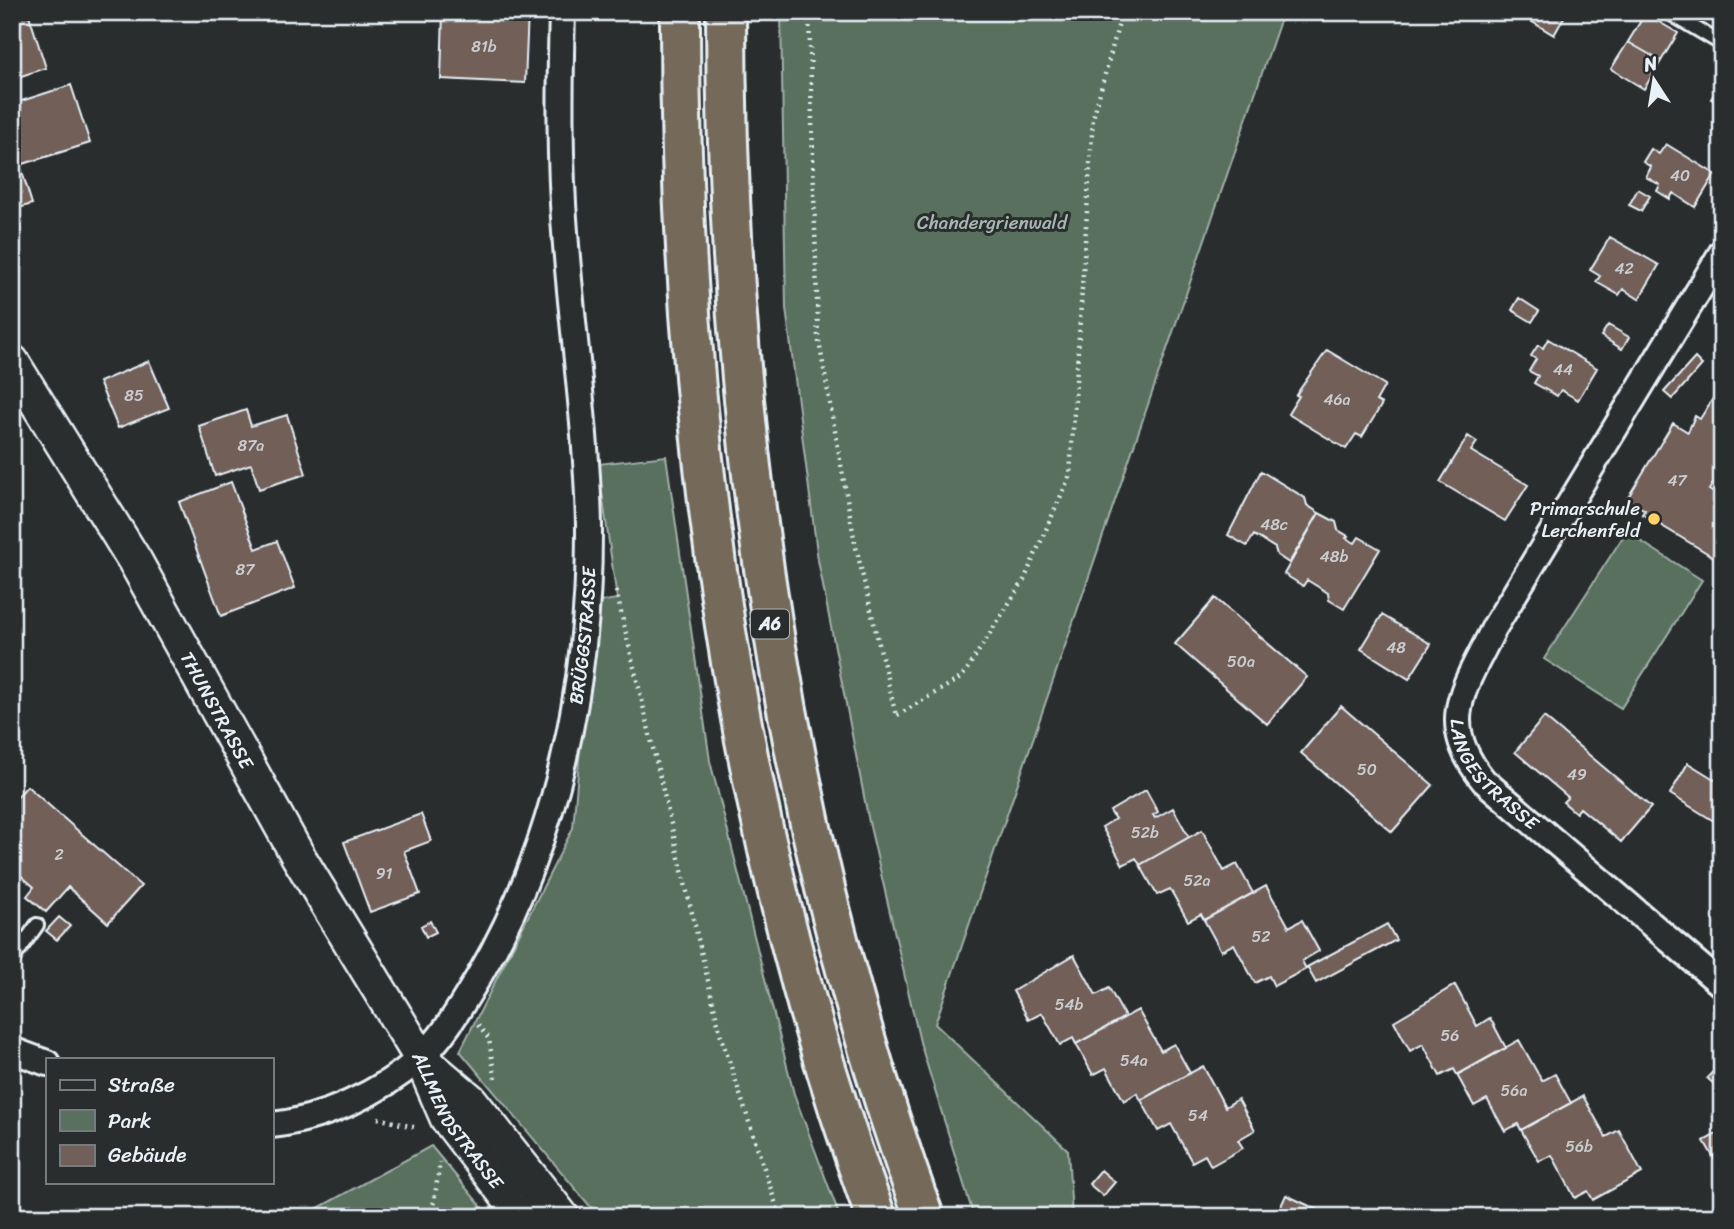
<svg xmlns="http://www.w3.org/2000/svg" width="1734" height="1229" viewBox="0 0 1734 1229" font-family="Sriracha,sans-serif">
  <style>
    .green { fill: #58705d; stroke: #a0b0aa; stroke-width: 2 }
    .building { fill: #715f59; stroke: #e8f1f8; stroke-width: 2 }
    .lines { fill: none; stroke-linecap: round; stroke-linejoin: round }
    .service-casing { stroke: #e8f1f8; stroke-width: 18 }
    .minor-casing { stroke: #e8f1f8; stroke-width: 30 }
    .secondary-casing { stroke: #e8f1f8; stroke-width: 38 }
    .motorway-casing { stroke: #e8f1f8; stroke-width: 44 }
    .path { stroke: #e8f1f8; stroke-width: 4.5; stroke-dasharray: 2 5; stroke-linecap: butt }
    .service { stroke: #2a2d2e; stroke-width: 12 }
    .minor { stroke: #2a2d2e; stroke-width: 24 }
    .secondary { stroke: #2a2d2e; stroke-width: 33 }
    .motorway { stroke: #746a5a; stroke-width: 38 }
    .poi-dot { fill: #ffd166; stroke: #2a2d2e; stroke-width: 2.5 }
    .labels { text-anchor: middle; stroke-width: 6; stroke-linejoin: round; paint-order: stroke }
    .number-label { font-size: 16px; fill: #caccd0 }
    .shield { fill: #2a2d2e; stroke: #afb6bb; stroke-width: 2 }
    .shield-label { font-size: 18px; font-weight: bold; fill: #e8f1f8 }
    .park-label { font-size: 19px; fill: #a7b7b2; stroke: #2a2d2e }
    .poi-label { font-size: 19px; fill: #e8f1f8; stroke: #2a2d2e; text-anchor: end }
    .street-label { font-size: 19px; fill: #e8f1f8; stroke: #2a2d2e }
  </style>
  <rect width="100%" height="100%" fill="#2a2d2e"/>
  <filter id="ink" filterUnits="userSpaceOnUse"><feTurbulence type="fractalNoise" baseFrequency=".0143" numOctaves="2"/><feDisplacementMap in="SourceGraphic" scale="14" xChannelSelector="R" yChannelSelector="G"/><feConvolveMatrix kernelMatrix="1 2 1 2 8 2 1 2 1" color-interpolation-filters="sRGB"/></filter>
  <g filter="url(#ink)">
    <path class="green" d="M781,12H1283L935,1024L1068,1150L1072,1217H974L920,1042L869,822L818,560L786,308Z
      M666,456L710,761L794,1094L840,1217H599L460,1051L573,828L593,603L617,599L598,464Z
      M1626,532L1702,580L1621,708L1544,659Z
      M431,1146L490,1217H302Z"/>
    <path class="building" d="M12,12H28L46,68L12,79Z
      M443,12H528L525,83L441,79Z
      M1522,12H1567L1554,35L1521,15Z
      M1645,14L1678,33L1661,61L1628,42Z
      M1628,42L1661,61L1644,89L1611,69Z
      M1722,82V105L1711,99Z
      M71,85L90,143L20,165L32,204L12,210V104Z
      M1666,144L1715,174L1695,207L1673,193L1670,199L1657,191L1660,185L1646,177L1651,167L1643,162L1651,149L1659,154Z
      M1638,189L1650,196L1641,211L1629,205Z
      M1610,237L1659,265L1639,299L1623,289L1619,295L1596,282L1600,276L1590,270Z
      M1519,298L1539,311L1532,322L1512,310Z
      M1608,325L1629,337L1622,349L1601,336Z
      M1548,339L1597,368L1578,400L1561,390L1557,396L1534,383L1538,376L1529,371L1536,359L1531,356L1538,345L1543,348Z
      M1327,350L1385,385L1376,401L1382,404L1362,437L1356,434L1346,449L1288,414L1299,396L1296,395Z
      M1695,358L1702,365L1672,399L1664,392Z
      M149,361L169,408L118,428L99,382Z
      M1722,384V469L1709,490L1722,498V562L1642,514L1645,510L1627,499L1673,423L1688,432L1695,416L1700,419Z
      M246,410L251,426L287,415L306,474L259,489L251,464L215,476L199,426Z
      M1468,436L1477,442L1471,451L1528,485L1505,521L1440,482Z
      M12,443L19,453L12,457Z
      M1261,471L1305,498L1307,505L1319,513L1289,563L1277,555L1275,548L1254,535L1247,546L1228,535Z
      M231,482L256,549L277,541L295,588L221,616L179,502Z
      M1319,513L1336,522L1338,530L1348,536L1346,538L1355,543L1359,537L1380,549L1344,609L1329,600L1328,593L1307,580L1303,586L1284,574Z
      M1215,598L1307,677L1267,724L1175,644Z
      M1382,615L1431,644L1409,679L1361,649Z
      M1341,706L1433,785L1392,832L1301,753Z
      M1544,717L1651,807L1621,842L1580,808L1576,813L1563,802L1568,797L1515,752Z
      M1688,763L1722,784V826L1670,794Z
      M27,786L141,886L108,923L68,887L46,912L27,896L34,887L12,868V840L17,835L12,830V803Z
      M1146,790L1158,812L1153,815L1155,818L1173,808L1189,837L1140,865L1136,858L1123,865L1102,827L1115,819L1110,811Z
      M421,814L431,841L404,851L420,894L370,912L344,842Z
      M1202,830L1224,871L1237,864L1253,893L1204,920L1201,914L1188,921L1170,889L1157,895L1140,865Z
      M1266,886L1289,927L1302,920L1319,951L1302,961L1306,969L1274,986L1269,976L1255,983L1234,944L1221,951L1204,920Z
      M59,917L70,926L57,940L46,931Z
      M430,921L436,932L426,937L421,926Z
      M1387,924L1396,940L1316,983L1307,967Z
      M1074,955L1096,995L1109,988L1125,1017L1076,1044L1073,1038L1060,1045L1042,1013L1029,1020L1013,991Z
      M1455,985L1477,1026L1490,1018L1506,1048L1457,1075L1454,1069L1440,1076L1423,1044L1410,1051L1394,1021Z
      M1138,1010L1161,1051L1174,1044L1190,1073L1141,1100L1137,1093L1124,1101L1106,1068L1093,1075L1076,1044Z
      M1519,1040L1542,1081L1555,1074L1571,1103L1521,1130L1518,1124L1505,1131L1487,1099L1474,1106L1457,1075Z
      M1722,1062V1091L1707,1078Z
      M1203,1066L1225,1107L1238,1099L1255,1130L1238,1140L1243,1148L1211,1166L1205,1155L1192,1162L1171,1124L1158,1131L1141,1100Z
      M1583,1096L1606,1137L1619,1130L1642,1173L1593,1200L1588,1191L1575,1198L1552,1155L1539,1161L1521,1130Z
      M1722,1131V1172L1704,1141Z
      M1101,1170L1115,1182L1103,1196L1089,1184Z
      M1286,1195L1333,1217H1276Z"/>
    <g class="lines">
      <defs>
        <path id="service" d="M1668,12L1722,44
          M12,960L37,925"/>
        <g id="minor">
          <path id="s1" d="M1722,252L1494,628C1465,687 1435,722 1484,781L1722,985"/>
          <path d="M12,1050L47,1063"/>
          <path id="s2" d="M271,1125C322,1120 380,1093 419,1059C443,1038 461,1006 478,978C557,844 590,681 589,526C587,428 572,330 565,232C559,159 560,86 562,12"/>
        </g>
        <g id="secondary">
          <path id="s3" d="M12,362L135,561L298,856L421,1058L447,1118L523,1217"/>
          <path d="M425,1062L470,1100L562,1217"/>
        </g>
        <path id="motorway" d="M680,12C679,420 735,833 876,1217
          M726,12C726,423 783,830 924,1217"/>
      </defs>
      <use href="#service" class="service-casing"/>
      <use href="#minor" class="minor-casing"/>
      <use href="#secondary" class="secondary-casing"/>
      <use href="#motorway" class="motorway-casing"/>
      <path class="path" d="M809,12L818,336L855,543L896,716L962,677L1024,580L1070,475L1093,118L1122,12
        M616,591L721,1036L780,1217
        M478,1025L489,1039L495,1078
        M378,1118L417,1128
        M428,1217L434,1202L440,1162"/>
      <use href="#service" class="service"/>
      <use href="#minor" class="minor"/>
      <use href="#secondary" class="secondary"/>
      <use href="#motorway" class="motorway"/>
    </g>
  </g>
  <circle class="poi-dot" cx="1654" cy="519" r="7"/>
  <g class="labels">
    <g class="number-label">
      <text x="484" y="52">81b</text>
      <text x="1680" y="181">40</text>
      <text x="1624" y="274">42</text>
      <text x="1563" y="375">44</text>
      <text x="134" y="401">85</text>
      <text x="1337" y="405">46a</text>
      <text x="251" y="451">87a</text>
      <text x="1677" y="486">47</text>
      <text x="1274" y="530">48c</text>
      <text x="1334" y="562">48b</text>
      <text x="245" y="575">87</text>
      <text x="1396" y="653">48</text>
      <text x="1241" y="667">50a</text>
      <text x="1367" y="775">50</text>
      <text x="1577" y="780">49</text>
      <text x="1145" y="838">52b</text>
      <text x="59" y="860">2</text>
      <text x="384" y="879">91</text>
      <text x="1197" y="886">52a</text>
      <text x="1261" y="942">52</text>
      <text x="1069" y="1010">54b</text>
      <text x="1450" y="1041">56</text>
      <text x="1134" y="1066">54a</text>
      <text x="1514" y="1096">56a</text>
      <text x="1198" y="1121">54</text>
      <text x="1579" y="1152">56b</text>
    </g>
    <rect class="shield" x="751" y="609.5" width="38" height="29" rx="5"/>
    <g class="shield-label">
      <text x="770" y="630">A6</text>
    </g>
    <g class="park-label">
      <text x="992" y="229">Chandergrienwald</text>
    </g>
    <g class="poi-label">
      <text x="1640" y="515">Primarschule<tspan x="1640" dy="22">Lerchenfeld</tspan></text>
    </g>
    <g class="street-label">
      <text dy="7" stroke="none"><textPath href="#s2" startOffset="626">BRÜGGSTRASSE</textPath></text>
      <text dy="7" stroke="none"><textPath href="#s3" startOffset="404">THUNSTRASSE</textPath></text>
      <text dy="7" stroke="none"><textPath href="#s1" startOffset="607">LANGESTRASSE</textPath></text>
      <text dy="7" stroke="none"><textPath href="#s3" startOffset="880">ALLMENDSTRASSE</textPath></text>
    </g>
  </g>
  <rect width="1734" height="1229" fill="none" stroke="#2a2d2e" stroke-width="42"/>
  <rect x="21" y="21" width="1692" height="1187" fill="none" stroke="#e8f1f8" stroke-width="2.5" filter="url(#ink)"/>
  <rect x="46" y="1058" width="228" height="126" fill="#2a2d2e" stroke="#767b7f" stroke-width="2"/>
  <rect x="60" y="1080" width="35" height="10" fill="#2a2d2e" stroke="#767b7f" stroke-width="2"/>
  <text x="108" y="1092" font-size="21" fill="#e8f1f8">Straße</text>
  <rect x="60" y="1110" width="35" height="21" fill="#58705d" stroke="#767b7f" stroke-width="2"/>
  <text x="108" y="1128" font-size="21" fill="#e8f1f8">Park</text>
  <rect x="60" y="1145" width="35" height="21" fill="#715f59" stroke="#767b7f" stroke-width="2"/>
  <text x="108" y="1162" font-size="21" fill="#e8f1f8">Gebäude</text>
  <g transform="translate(1654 80) rotate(348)" stroke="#2a2d2e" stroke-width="5" paint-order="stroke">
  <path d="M0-5L12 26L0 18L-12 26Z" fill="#e8f1f8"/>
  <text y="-10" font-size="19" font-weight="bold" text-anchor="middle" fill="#e8f1f8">N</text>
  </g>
</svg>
